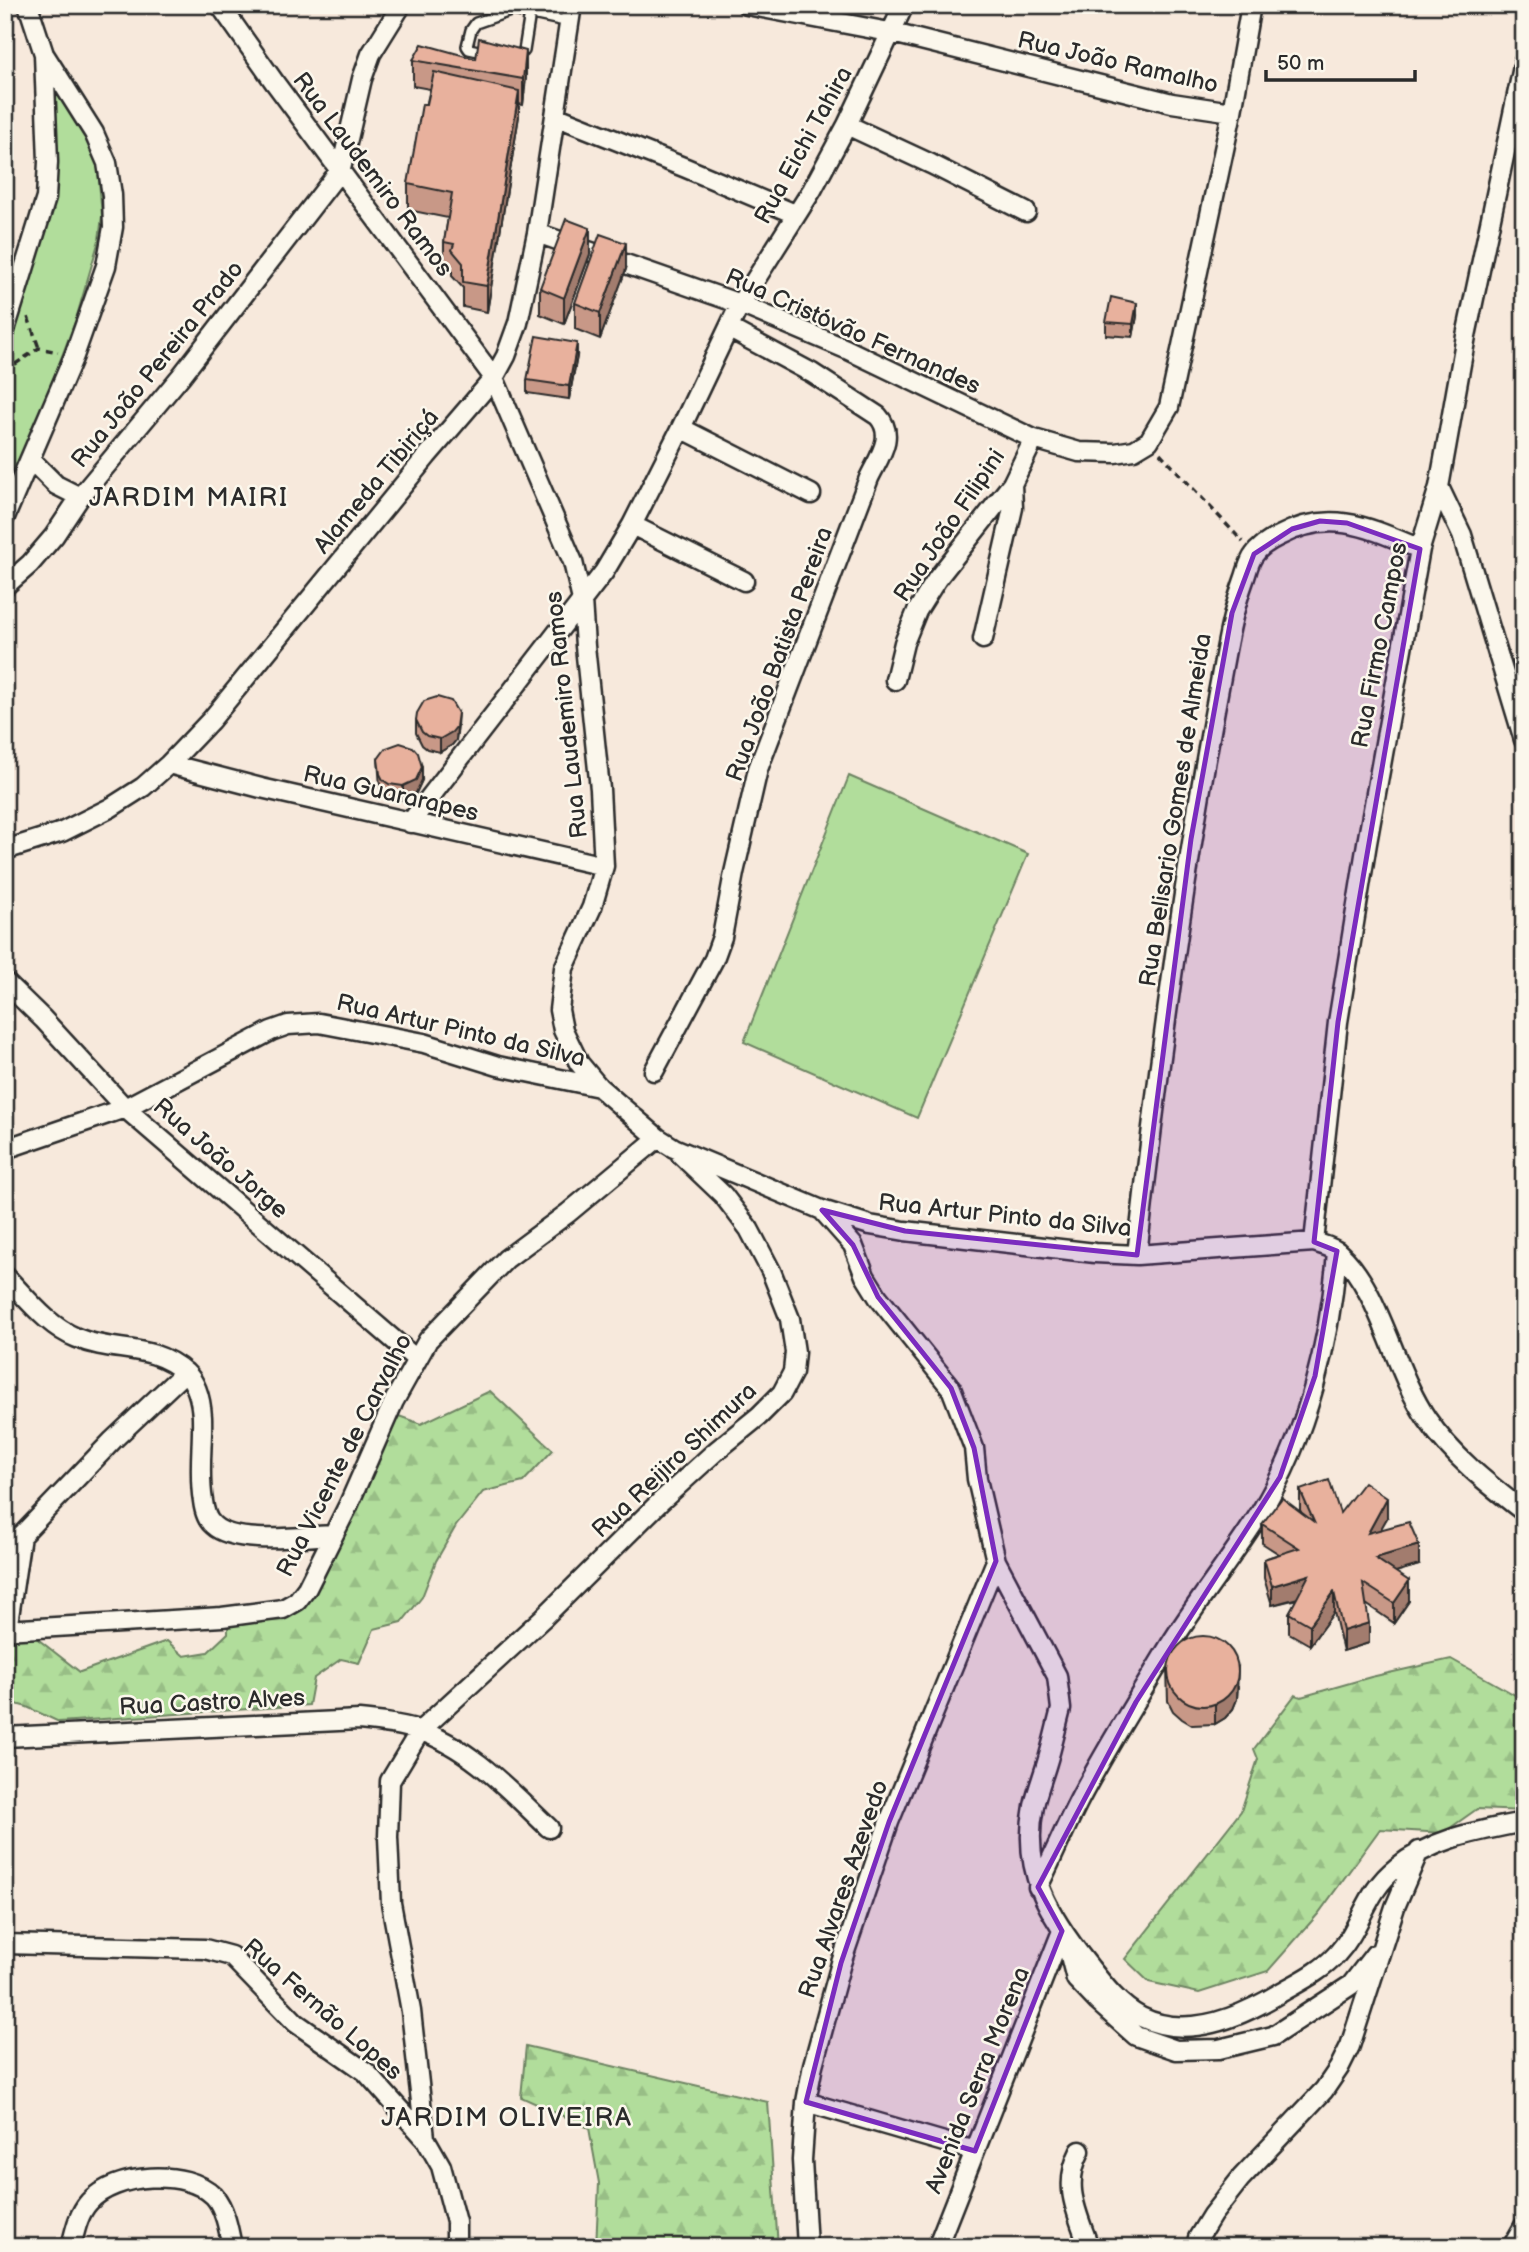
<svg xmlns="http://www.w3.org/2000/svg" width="1529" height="2252" viewBox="0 0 1529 2252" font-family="'Balsamiq Sans',sans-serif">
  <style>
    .green { fill: #b1dd9b; stroke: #6e8463; stroke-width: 2 }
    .forest { fill: url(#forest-firs); stroke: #6e8463; stroke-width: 2 }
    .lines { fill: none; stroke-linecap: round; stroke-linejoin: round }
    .lane-casing { stroke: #2b2b2b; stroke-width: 14 }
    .street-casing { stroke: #2b2b2b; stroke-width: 23 }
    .path { stroke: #2b2b2b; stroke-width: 3.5; stroke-dasharray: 7 5; stroke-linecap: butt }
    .lane { stroke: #fbf7ec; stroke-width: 9 }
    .street { stroke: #fbf7ec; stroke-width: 18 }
    .wall { fill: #c89887; stroke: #2b2b2b; stroke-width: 2 }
    .shaded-wall { fill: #a27c6e; stroke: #2b2b2b; stroke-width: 2 }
    .building { fill: #e8b19d; stroke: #2b2b2b; stroke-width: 2 }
    .marked { fill: #7b2cbf; fill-opacity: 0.2; stroke: #7b2cbf; stroke-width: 5; stroke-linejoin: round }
    .labels { text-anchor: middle; stroke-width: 5; stroke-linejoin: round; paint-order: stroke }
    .street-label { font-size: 24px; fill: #2b2b2b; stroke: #fbf7ec }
    .neighbourhood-label { font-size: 26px; letter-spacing: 2px; fill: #2b2b2b; stroke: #fbf7ec }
  </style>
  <defs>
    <pattern id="forest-firs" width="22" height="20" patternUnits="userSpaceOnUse" patternTransform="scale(1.75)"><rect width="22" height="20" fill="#b1dd9b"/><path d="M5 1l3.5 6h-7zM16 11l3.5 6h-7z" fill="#98be86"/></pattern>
  </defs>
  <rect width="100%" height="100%" fill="#f7e9dc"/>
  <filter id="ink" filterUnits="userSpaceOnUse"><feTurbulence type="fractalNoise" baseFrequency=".0143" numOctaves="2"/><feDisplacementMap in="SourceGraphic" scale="14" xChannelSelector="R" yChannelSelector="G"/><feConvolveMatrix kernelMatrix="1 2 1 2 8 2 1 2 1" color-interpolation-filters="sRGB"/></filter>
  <g filter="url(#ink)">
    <path class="green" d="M53,87L97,157L102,216L99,240L76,319L32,435L5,490V349L53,204Z
      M849,776L1028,854L917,1118L744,1042Z"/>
    <path class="forest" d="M490,1391L553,1450L523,1482L483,1492L456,1526L436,1561L422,1597L402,1622L374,1629L359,1663L341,1659L314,1678L309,1705L59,1722L27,1707L5,1701V1635L30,1633L80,1672L167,1641L184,1656L208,1652L228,1633V1620L285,1611L396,1415L421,1424Z
      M1451,1659L1517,1696L1524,1697V1811L1477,1809L1443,1833L1380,1829L1318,1914L1268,1971L1199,1993L1149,1982L1125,1959L1241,1811L1258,1759L1254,1749L1295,1695L1301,1697L1371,1677Z
      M526,2046L768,2102L778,2247H596L599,2183L589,2128L521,2097Z"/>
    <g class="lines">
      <defs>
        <path id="lane" d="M488,53L469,49L467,46L471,30L476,23L513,10L570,22
          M515,58L524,51L530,13"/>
        <path id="street" d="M220,5L275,83L494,378L573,562L582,600L585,646L600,789L604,866L592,907L564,968L559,1010L563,1030L579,1063L599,1087
          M747,5L889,32L1172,103L1232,112
          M555,116L686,168L795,214
          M847,125L931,164L1026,212
          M537,233L740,304L846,349L1034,439L1079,452L1115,453L1134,450L1149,441L1169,407L1232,112L1251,5
          M5,330L46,198L48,162L44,54L28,5
          M681,428L811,494
          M31,460L56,485L80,497
          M1439,487L1462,535L1524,740
          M5,517L74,356L106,266L113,227L112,195L107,163L94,133L44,54
          M632,525L744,581
          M5,586L30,564L54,536L80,497L181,376L341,169L362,79L371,54L399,9V5
          M983,639L1013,508L1012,484
          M895,680L904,643L917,611L937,579L1012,484L1034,439
          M169,764L261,788L604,866
          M410,823L604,572L632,525L681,428L740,304L812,190L847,125L904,5
          M5,850L62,832L110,808L143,787L169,764L211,720L427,456L494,378L506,356L518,323L537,233L572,5
          M5,982L43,1019L125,1108L416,1359
          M654,1071L714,959L722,937L734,873L758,769L869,478C879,457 896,436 878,416L812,373L730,329
          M5,1149L125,1108L271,1031L288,1025L319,1023L424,1043L498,1066L599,1087L658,1138L674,1148L822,1210L870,1225L905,1231L1095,1253L1137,1255L1314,1242C1322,1245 1333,1247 1339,1253C1380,1289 1394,1371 1427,1419C1453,1457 1488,1484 1524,1512
          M822,1210L853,1245L865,1276L878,1297L951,1388L974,1448L977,1479L996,1561L1057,1676L1061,1709C1056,1728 1052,1747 1046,1766C1042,1779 1037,1792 1034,1806C1021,1871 1049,1916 1088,1965C1102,1983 1119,2006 1141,2017C1187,2040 1239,2018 1280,1993C1299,1982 1322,1971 1337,1954C1362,1927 1365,1892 1396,1868C1433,1838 1478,1831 1524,1822
          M1314,1242L1338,1022L1367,843L1420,549L1439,487L1466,336L1524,62
          M1137,1255C1158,1067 1183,879 1218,693C1226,652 1230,619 1244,580C1247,572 1249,561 1254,555C1259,547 1271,540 1279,536C1332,508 1370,528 1420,549
          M5,1276C27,1298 47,1326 77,1338C115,1354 152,1342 186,1373C198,1384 201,1401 202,1417C203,1444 198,1474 203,1501C204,1509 207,1520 213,1525C235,1546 304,1536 332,1535
          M5,1630L222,1617L283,1609L297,1601L307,1588L348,1506L394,1401L428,1340L506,1259L568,1213L658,1138
          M7,1630L21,1536L113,1440L185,1372
          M5,1737L359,1720C379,1722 399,1724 418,1730C470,1747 511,1792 549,1828
          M1038,1887C1054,1855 1067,1822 1084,1791C1111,1741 1141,1693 1170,1645C1198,1600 1232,1558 1260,1513C1307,1438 1331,1338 1337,1251
          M5,1944L205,1949L231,1956L296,2023L366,2072L425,2138
          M1067,1944L1076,1979L1098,2002L1136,2036L1176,2050L1219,2049L1273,2036L1351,1985L1375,1954
          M806,2102L975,2151
          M1080,2151C1062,2186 1077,2212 1089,2247
          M71,2247C75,2231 78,2214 89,2202C114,2173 187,2168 214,2196C225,2208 229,2231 232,2247
          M456,2247V2222L441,2166L425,2138L411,2011L391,1903L388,1837L390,1781L420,1731L544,1617L660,1502L716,1451L759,1416L782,1393L793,1372L795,1352L790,1319L771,1271L749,1229L723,1195L681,1155
          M807,2247L802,2160L806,2102L813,2065L841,1963L889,1822L996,1561
          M937,2247L1062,1931
          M1196,2247L1198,2238L1212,2215L1241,2178L1324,2090L1339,2068L1350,2046L1395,1907L1419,1851
          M1512,2247L1524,2226"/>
      </defs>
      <use href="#lane" class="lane-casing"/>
      <use href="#street" class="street-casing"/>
      <path class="path" d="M28,317L39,348
        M5,371L39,348L58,352
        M1160,453L1243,542"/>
      <use href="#lane" class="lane"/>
      <use href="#street" class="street"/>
    </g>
    <path class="wall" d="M413,60L526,77L523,105L519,104V116L487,312L463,307V288L452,276V269L444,268V242L448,218L408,210V184L430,89L413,86Z
      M590,254L564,324L540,314V288Z
      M626,269L600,339L575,329V303Z
      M1137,316L1133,337L1106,335V322Z
      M577,356L569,399L527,393V380Z
      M416,720L458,726L456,740L452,745L440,752L427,749L422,745L416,733Z
      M378,759L422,780L416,793L403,800L389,797L383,793L380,787Z
      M1300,1490L1340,1513L1387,1518L1380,1529L1419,1565L1395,1572L1409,1601L1394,1623L1366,1604L1369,1643L1343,1651L1334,1612L1310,1645L1289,1633V1613L1297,1599L1272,1605L1264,1578V1559L1279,1554L1262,1543V1524L1301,1512L1300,1510Z
      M1167,1669L1238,1687L1237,1699L1233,1709L1225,1718L1215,1724L1192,1725L1182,1719L1173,1711L1168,1701Z"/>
    <path class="shaded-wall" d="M526,51V77L523,105V79Z
      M519,91V116L487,312V286Z
      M590,228V254L564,324V298Z
      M626,243V269L600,339V313Z
      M1137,303V316L1133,337V324Z
      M577,343V356L569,399V386Z
      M458,713L456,740L452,745L440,752V739Z
      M422,767V780L416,793L403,800V786Z
      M1387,1498V1518L1368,1552V1533Z
      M1419,1545V1565L1375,1578V1558Z
      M1309,1575V1595L1272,1605V1586Z
      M1409,1581V1601L1394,1623V1603Z
      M1334,1592V1612L1310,1645V1625Z
      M1369,1623V1643L1343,1651V1631Z
      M1238,1668L1237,1699L1233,1709L1225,1718L1215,1724V1704Z"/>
    <path class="building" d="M479,38L526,51L523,79L413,60L422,44L476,59Z
      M434,72L519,91L487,286L463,282V263L452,250L454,244L444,242L452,193L408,184L422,104H427Z
      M566,219L590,228L564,298L540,288Z
      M600,234L626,243L600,313L575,303Z
      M1111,297L1137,303L1133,324L1106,322Z
      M536,336L577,343L569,386L527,380Z
      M437,697L451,701L458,713L456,727L452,732L440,739L427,736L422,732L416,720L417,713L424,701Z
      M400,743L413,747L418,753L422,767L416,780L403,786L389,784L383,780L380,774L378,759L386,748Z
      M1329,1480L1340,1513L1364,1482L1387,1498L1368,1533L1409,1522L1419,1545L1375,1558L1409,1581L1394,1603L1363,1583L1369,1623L1343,1631L1334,1592L1310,1625L1289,1613L1309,1575L1272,1586L1264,1559L1299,1548L1262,1524L1282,1498L1314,1522L1300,1490Z
      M1168 1671a35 35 0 1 1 70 0a35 35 0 1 1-70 0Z"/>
  </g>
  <path class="marked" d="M1320,521L1347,523L1420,549L1338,1022L1314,1242L1337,1251L1315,1376L1280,1477L1136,1702L1038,1887L1062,1931L975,2151L806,2102L841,1963L889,1822L996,1561L974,1448L951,1388L878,1297L853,1245L822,1210L905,1231L1137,1255L1191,839L1232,613L1254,554L1292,529Z"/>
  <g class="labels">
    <g class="street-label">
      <text transform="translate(1118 62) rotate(13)" y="8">Rua João Ramalho</text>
      <text transform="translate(803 145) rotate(-61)" y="8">Rua Eichi Tahira</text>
      <text transform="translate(373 174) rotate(53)" y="8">Rua Laudemiro Ramos</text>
      <text transform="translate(853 331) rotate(24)" y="8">Rua Cristóvão Fernandes</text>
      <text transform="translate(157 364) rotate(-51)" y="8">Rua João Pereira Prado</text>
      <text transform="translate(376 481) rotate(-50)" y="8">Alameda Tibiriçá</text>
      <text transform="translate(949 525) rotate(-56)" y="8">Rua João Filipini</text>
      <text transform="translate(1379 645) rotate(-79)" y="8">Rua Firmo Campos</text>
      <text transform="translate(779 654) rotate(-70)" y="8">Rua João Batista Pereira</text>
      <text transform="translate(566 715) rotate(-96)" y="8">Rua Laudemiro Ramos</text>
      <text transform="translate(391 793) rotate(13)" y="8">Rua Guararapes</text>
      <text transform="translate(1175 810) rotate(-81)" y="8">Rua Belisario Gomes de Almeida</text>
      <text transform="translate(461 1030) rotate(13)" y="8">Rua Artur Pinto da Silva</text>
      <text transform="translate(221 1158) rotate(41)" y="8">Rua João Jorge</text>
      <text transform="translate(1005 1215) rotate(6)" y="8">Rua Artur Pinto da Silva</text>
      <text transform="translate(344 1455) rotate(-63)" y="8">Rua Vicente de Carvalho</text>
      <text transform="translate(674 1460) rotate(-43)" y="8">Rua Reijiro Shimura</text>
      <text transform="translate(212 1702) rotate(-3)" y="8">Rua Castro Alves</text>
      <text transform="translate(843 1889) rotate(-71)" y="8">Rua Alvares Azevedo</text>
      <text transform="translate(323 2009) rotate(41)" y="8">Rua Fernão Lopes</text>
      <text transform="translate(977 2080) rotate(-68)" y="8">Avenida Serra Morena</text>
    </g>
    <g class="neighbourhood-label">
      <text x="189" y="506">JARDIM MAIRI</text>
      <text x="507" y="2126">JARDIM OLIVEIRA</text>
    </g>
  </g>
  <rect width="1529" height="2252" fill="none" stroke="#fbf7ec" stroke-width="28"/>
  <rect x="14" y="14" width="1501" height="2224" fill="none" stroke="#2b2b2b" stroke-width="2.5" filter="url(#ink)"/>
  <path d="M1266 70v10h149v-10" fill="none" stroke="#2b2b2b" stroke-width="3.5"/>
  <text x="1277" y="70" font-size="21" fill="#2b2b2b" stroke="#fbf7ec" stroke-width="5" paint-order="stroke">50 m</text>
</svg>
